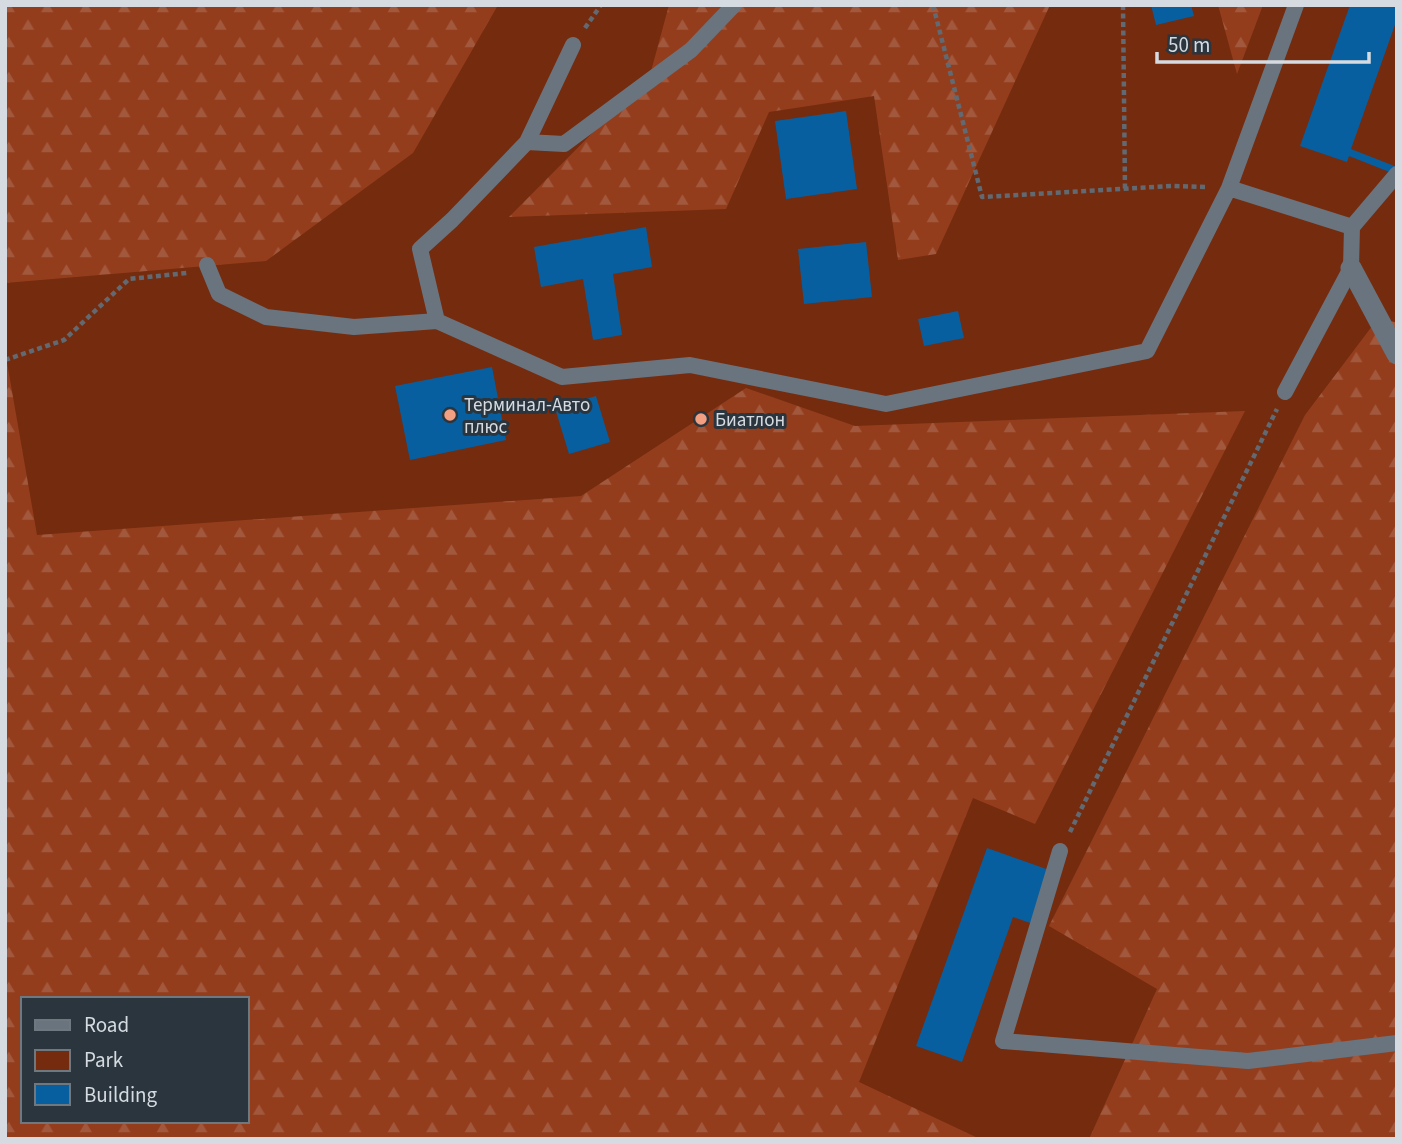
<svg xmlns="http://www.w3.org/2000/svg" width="1402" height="1144" viewBox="0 0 1402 1144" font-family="'Source Sans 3',sans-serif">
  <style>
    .green { fill: #752b0e }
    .forest { fill: url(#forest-firs); fill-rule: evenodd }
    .building { fill: #085f9f }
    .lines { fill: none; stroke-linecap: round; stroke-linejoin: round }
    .path { stroke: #616a72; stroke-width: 4.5; stroke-dasharray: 5 3.5; stroke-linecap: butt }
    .lane { stroke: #69747f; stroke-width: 16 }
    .street { stroke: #69747f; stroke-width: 21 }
    .poi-dot { fill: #f39f82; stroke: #2b353e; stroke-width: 2.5 }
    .labels { text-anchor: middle; stroke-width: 6; stroke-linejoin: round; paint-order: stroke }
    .poi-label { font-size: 19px; fill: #d5dbe1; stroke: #2b353e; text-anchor: start }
  </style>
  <defs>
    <pattern id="forest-firs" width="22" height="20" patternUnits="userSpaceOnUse" patternTransform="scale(1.75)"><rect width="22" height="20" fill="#943d1c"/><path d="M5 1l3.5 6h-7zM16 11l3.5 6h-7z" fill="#a2583d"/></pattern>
  </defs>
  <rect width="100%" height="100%" fill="#2b353e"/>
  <path class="green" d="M5,5H1397V1139H706L5,833Z"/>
  <path class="forest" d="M5,5H498L413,153L266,261L5,283Z
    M669,5H1050L936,254L898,260L874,96L769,112L726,209L509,217L650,75Z
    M1218,5H1263L1237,74Z
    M1379,317L1397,323V1139H1089L1157,989L1049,926L1305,415Z
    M5,351L37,535L581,496L746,388L855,426L1245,411L1035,824L973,798L859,1082L980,1139H5ZM23,999H247V1121H23Z"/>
  <path class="building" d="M1151,5H1191L1194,16L1156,25Z
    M1350,5H1397V19L1351,149L1397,167V175L1349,156L1347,162L1300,146Z
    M846,111L857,189L786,199L775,121Z
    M646,227L652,267L613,274L622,335L593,340L583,279L541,287L534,247Z
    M866,242L872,297L804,304L798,249Z
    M958,311L964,338L924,346L918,319Z
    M492,367L506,440L410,460L395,386Z
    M596,396L610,442L569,454L555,408Z
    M987,848L1052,871L1033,924L1013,917L962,1062L916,1046Z"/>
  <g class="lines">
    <path class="path" d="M933,5L982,197L1172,186L1206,187
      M1123,5L1125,190
      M585,28L601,5
      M5,360L64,340L129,279L187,273
      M1070,832L1277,409"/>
    <path class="lane" d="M527,142L564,144L691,50L734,5
      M1229,188L1352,227L1351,268L1285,392
      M1352,227L1397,174
      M207,265L219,294L266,317L354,327L437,321L562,377L690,365L886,404L1147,351L1229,188L1296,5
      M437,321L420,249L452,220L527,142L573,45
      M1060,851L1003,1041L1248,1061L1397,1043"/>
    <path class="street" d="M1351,268L1397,354"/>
  </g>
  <g class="poi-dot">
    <circle cx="450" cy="415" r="7"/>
    <circle cx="701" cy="419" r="7"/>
  </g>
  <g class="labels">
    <g class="poi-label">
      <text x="464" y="411">Терминал-Авто<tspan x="464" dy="22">плюс</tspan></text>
      <text x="715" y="426">Биатлон</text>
    </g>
  </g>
  <rect width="1402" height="1144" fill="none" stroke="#d5dbe1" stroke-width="14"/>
  <rect x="21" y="997" width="228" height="126" fill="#2b353e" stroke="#6f777f" stroke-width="2"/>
  <rect x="35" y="1020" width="35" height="10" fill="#69747f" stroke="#6f777f" stroke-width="2"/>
  <text x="84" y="1032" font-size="21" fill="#d5dbe1">Road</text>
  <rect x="35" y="1050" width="35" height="21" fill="#752b0e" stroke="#6f777f" stroke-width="2"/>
  <text x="84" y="1067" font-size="21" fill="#d5dbe1">Park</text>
  <rect x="35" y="1084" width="35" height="21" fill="#085f9f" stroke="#6f777f" stroke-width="2"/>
  <text x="84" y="1102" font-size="21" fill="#d5dbe1">Building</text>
  <path d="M1157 52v10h212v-10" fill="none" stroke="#d5dbe1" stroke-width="3.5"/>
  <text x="1168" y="52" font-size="21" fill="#d5dbe1" stroke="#2b353e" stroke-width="5" paint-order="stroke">50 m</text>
</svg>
